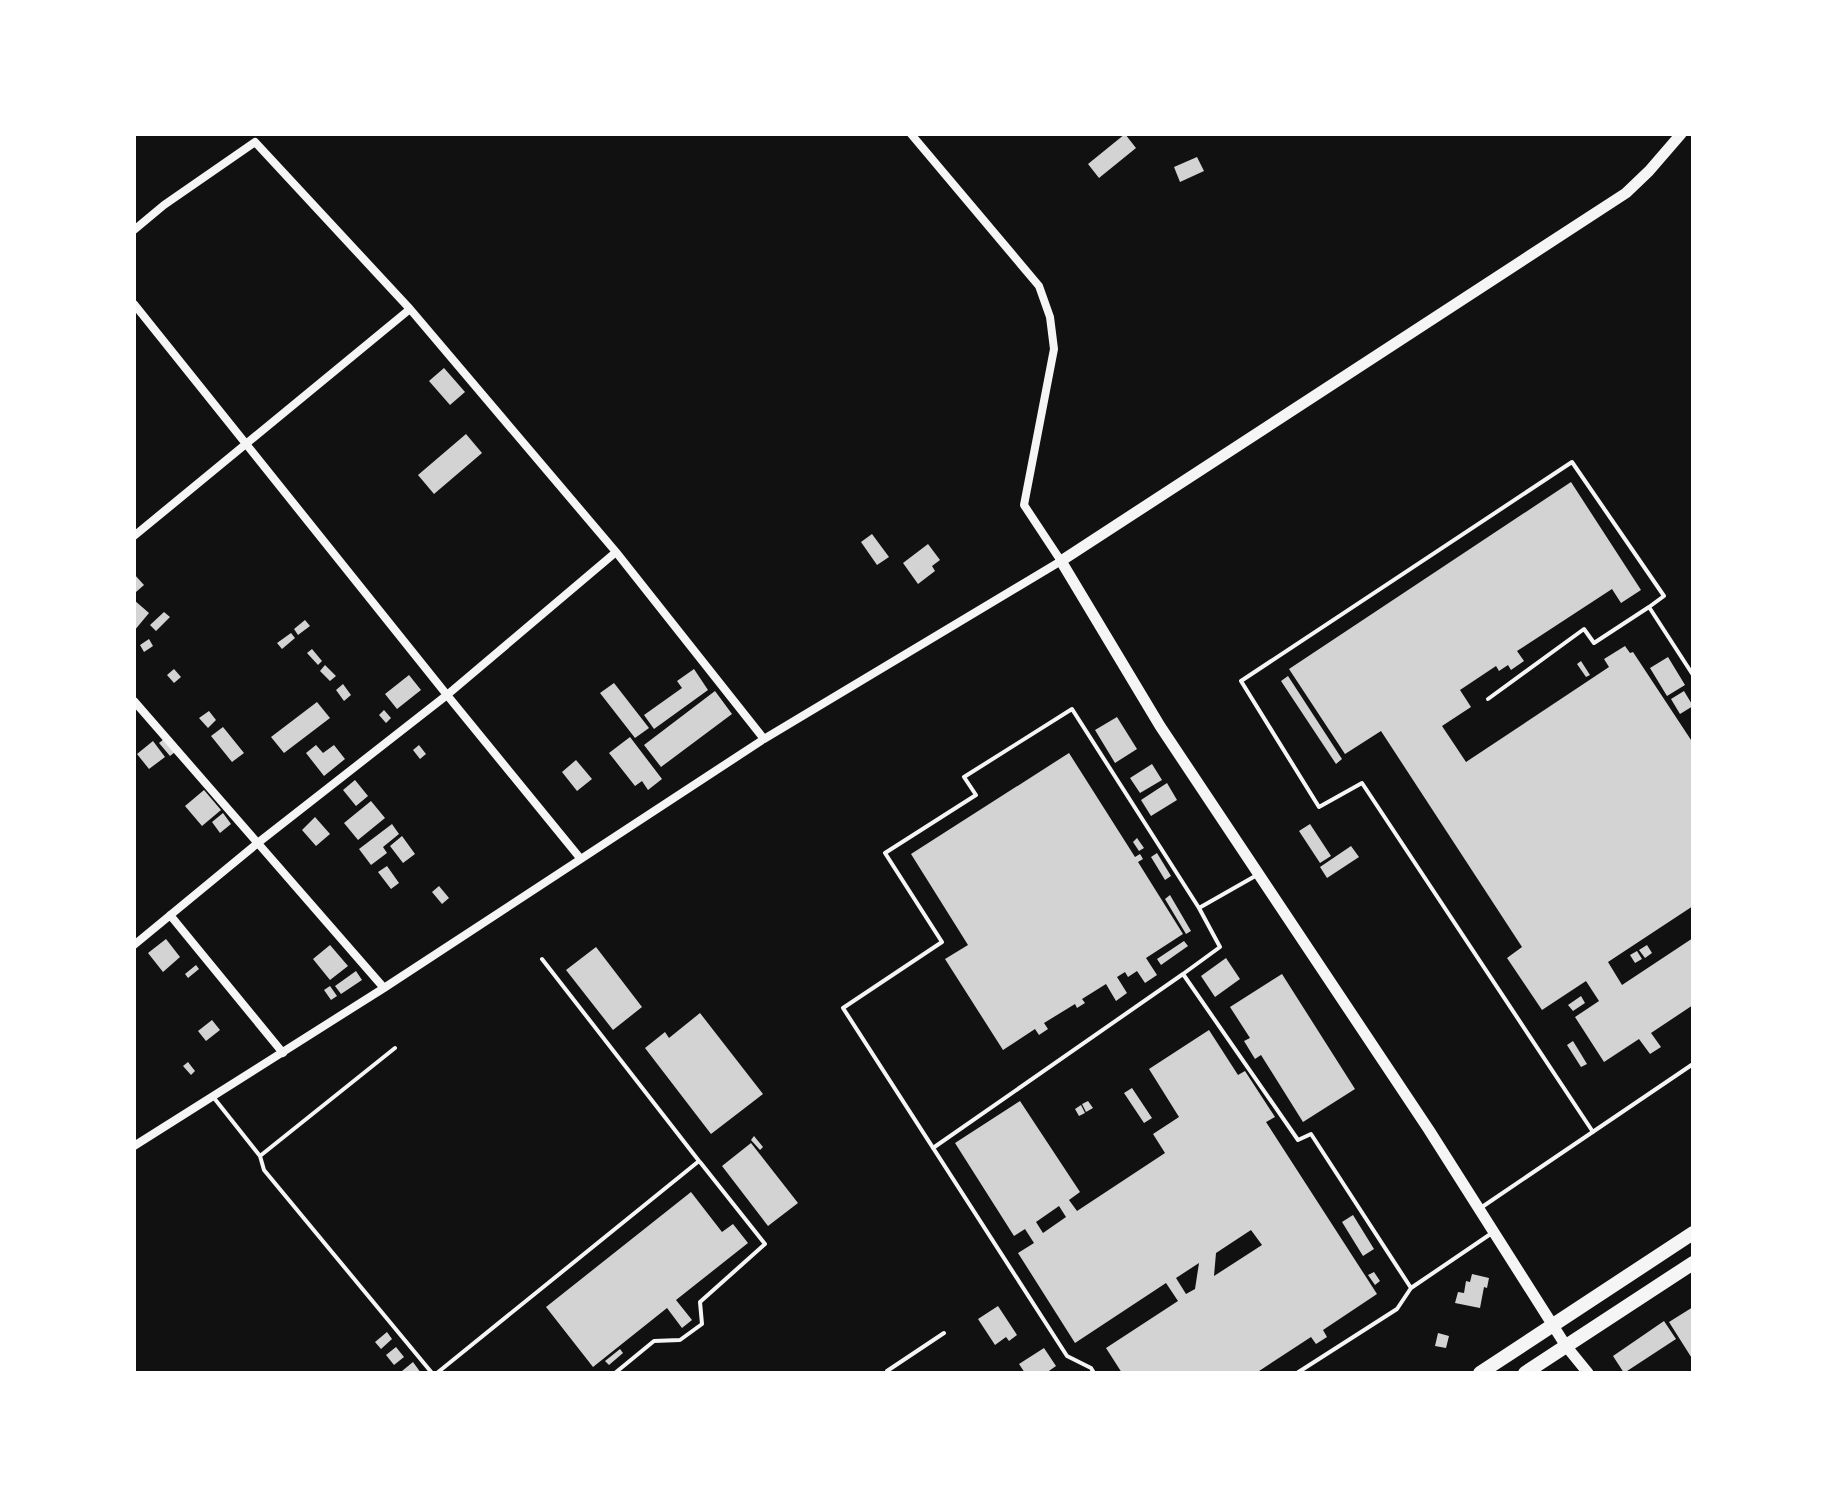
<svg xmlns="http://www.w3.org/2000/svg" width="1827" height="1507" viewBox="0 0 1827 1507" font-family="Raleway,sans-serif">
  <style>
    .building { fill: #d3d3d3; fill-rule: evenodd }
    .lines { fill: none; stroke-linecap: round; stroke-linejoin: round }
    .service { stroke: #f5f5f5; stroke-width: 4 }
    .minor { stroke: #f5f5f5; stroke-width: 8 }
    .tertiary { stroke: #f5f5f5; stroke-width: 11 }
    .primary { stroke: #f5f5f5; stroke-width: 14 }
  </style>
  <rect width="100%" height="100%" fill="#111"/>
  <path class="building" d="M1125,134L1136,148L1099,178L1088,164Z
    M1197,157L1204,171L1180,182L1174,167Z
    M444,368L465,392L450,405L429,381Z
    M466,434L482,453L434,494L418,475Z
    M1571,482L1641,590L1621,603L1612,589L1517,651L1524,661L1511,670L1508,665L1499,671L1496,666L1460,690L1471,707L1442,726L1466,762L1609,667L1604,659L1625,646L1630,653L1633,652L1693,743V906L1608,962L1622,985L1693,938V1005L1651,1033L1661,1047L1650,1054L1639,1039L1604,1062L1575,1017L1599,1001L1586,981L1542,1010L1507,958L1522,947L1381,731L1345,754L1289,669Z
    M872,534L889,557L877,565L861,542Z
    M928,544L940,560L932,566L935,571L918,584L903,563Z
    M134,574L144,585L136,592L134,590Z
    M134,600L149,613L134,631Z
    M164,612L170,617L156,631L150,625Z
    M305,620L310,626L298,635L294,629Z
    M291,633L295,638L282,649L277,643Z
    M149,639L153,646L144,652L140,645Z
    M312,649L322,661L318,665L307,653Z
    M1668,657L1685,685L1667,696L1650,668Z
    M1581,661L1590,675L1586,677L1577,664Z
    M325,665L336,676L330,681L320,671Z
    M174,669L181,677L174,683L167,675Z
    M694,669L708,690L654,729L644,715L682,688L677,681Z
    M409,675L421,690L397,709L385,694Z
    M1288,676L1342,759L1336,764L1281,681Z
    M614,683L649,728L635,738L600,693Z
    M343,684L351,695L344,701L336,690Z
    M715,691L732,714L661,767L644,745Z
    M1684,691L1693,706L1680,714L1671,699Z
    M317,702L330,718L284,753L271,737Z
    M384,710L391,718L386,723L379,715Z
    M209,711L216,720L208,728L199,718Z
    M1117,717L1137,749L1115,763L1095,730Z
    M223,727L244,753L232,762L211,736Z
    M630,737L662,779L648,790L642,781L635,786L609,753Z
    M164,739L175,752L170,756L159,743Z
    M153,741L165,757L149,769L137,754Z
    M316,745L323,753L334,745L345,759L324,776L306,753Z
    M419,745L426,754L420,759L413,750Z
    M1069,753L1135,857L1140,854L1143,859L1138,862L1183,934L1146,958L1157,975L1145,983L1137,971L1128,977L1125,972L1117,977L1127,993L1116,1001L1106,984L1082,999L1085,1003L1077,1008L1075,1004L1044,1023L1048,1029L1039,1035L1035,1029L1003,1050L945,959L968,945L911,854Z
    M576,760L592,779L577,791L562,772Z
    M1152,764L1162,780L1140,793L1130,778Z
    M355,780L368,796L356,806L343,790Z
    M1167,783L1177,800L1151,816L1141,800Z
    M204,790L221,810L202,826L185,806Z
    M371,801L385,818L358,840L344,823Z
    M223,813L231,824L220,833L212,822Z
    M315,817L330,834L316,846L302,830Z
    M392,824L399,834L383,847L387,853L371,865L359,849Z
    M1310,824L1331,856L1320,863L1299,831Z
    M402,836L415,854L403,863L390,846Z
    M1137,838L1144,848L1139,851L1133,842Z
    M1351,846L1359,857L1327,878L1320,867Z
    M1157,853L1171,876L1165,880L1151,857Z
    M387,866L399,883L391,889L378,872Z
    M439,886L449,898L442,904L432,892Z
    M1170,895L1191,931L1186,934L1165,899Z
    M166,939L180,957L163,972L148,953Z
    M1184,941L1188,946L1161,965L1157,959Z
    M330,945L348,966L330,980L313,959Z
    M1647,945L1652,953L1645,958L1639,950Z
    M596,947L642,1007L613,1030L566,970Z
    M1637,951L1642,959L1635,963L1630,955Z
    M1226,958L1240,979L1215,997L1201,976Z
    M196,965L199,969L188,978L185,974Z
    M356,971L362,980L341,994L335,986Z
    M1282,974L1355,1089L1303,1122L1261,1055L1255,1059L1244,1041L1250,1038L1230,1007Z
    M330,986L337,996L331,1000L324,990Z
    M1581,996L1585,1003L1573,1011L1568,1005Z
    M700,1013L763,1094L711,1134L645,1048L665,1032L669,1038Z
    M212,1020L220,1030L206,1041L198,1031Z
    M1209,1030L1238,1075L1245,1071L1275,1117L1266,1122L1377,1294L1323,1330L1327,1337L1316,1344L1311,1337L1256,1373H1122L1106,1348L1178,1301L1166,1283L1075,1343L1018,1253L1034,1243L1025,1229L1014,1236L955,1143L1020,1101L1080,1192L1069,1200L1077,1211L1165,1153L1153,1134L1179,1117L1149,1069ZM1059,1206L1066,1217L1043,1233L1036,1222ZM1251,1230L1262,1245L1214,1276L1216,1253ZM1199,1263L1195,1289L1186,1294L1176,1278Z
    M1573,1041L1587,1064L1581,1067L1567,1045Z
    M188,1062L195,1071L191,1075L183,1066Z
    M1132,1088L1152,1118L1144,1123L1124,1093Z
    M1088,1101L1093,1108L1086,1112L1082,1104Z
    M1081,1105L1085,1113L1079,1116L1075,1109Z
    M754,1136L763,1147L760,1150L751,1140Z
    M751,1143L798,1203L768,1226L722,1166Z
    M691,1192L722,1232L733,1224L748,1243L676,1300L692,1320L682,1328L667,1308L593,1367L546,1307Z
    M1353,1215L1374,1249L1363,1256L1342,1222Z
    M1374,1272L1380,1281L1375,1285L1368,1275Z
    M1472,1274L1489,1278L1487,1288L1484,1287L1480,1308L1455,1303L1458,1292L1464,1293L1466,1281L1470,1282Z
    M998,1306L1017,1335L1009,1341L1006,1337L995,1345L978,1319Z
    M1693,1307V1360L1669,1322Z
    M1664,1321L1676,1339L1624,1373L1613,1356Z
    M387,1332L392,1339L381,1349L375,1342Z
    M1438,1333L1449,1336L1446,1348L1435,1346Z
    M396,1347L404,1357L394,1365L386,1355Z
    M1044,1348L1056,1366L1046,1373H1025L1019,1364Z
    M620,1349L623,1353L609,1365L605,1361Z
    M413,1362L421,1373H404L402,1371Z"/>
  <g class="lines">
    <path class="service" d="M1488,699L1584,629L1594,643L1649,607
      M1183,974L1220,947L1199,908L1257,875
      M214,1098L260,1156L264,1170L432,1373
      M1593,1132L1362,783L1319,807L1241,681L1572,462L1664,596L1649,607L1693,675
      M933,1148L1183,974L1298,1140L1311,1134L1411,1288
      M260,1156L395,1048
      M1482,1207L1693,1064
      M437,1373L699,1161L542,959
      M615,1373L654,1341L680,1340L702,1324L700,1302L765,1244L700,1162
      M888,1373L887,1371L944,1333
      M1094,1373L1091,1368L1067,1356L843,1008L942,942L885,853L976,795L964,777L1072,709L1199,908
      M1297,1373L1397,1309L1411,1288L1492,1233"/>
    <path class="minor" d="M134,230L164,205L255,142L410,309L616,552L764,739
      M134,304L447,695L580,858
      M134,536L410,309
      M134,701L384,988
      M170,915L283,1053
      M134,945L259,842L447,695L616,552
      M134,1146L384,988L764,739L1061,561L1024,505L1054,349L1050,317L1039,286L911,134"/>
    <path class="tertiary" d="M1588,1373L1566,1346L1429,1130L1160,726L1061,561L1626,193L1649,171L1681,134"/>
    <path class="primary" d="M1480,1373L1693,1233
      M1525,1373L1693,1263"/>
  </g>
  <rect width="1827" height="1507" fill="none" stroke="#ffffff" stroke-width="272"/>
</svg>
